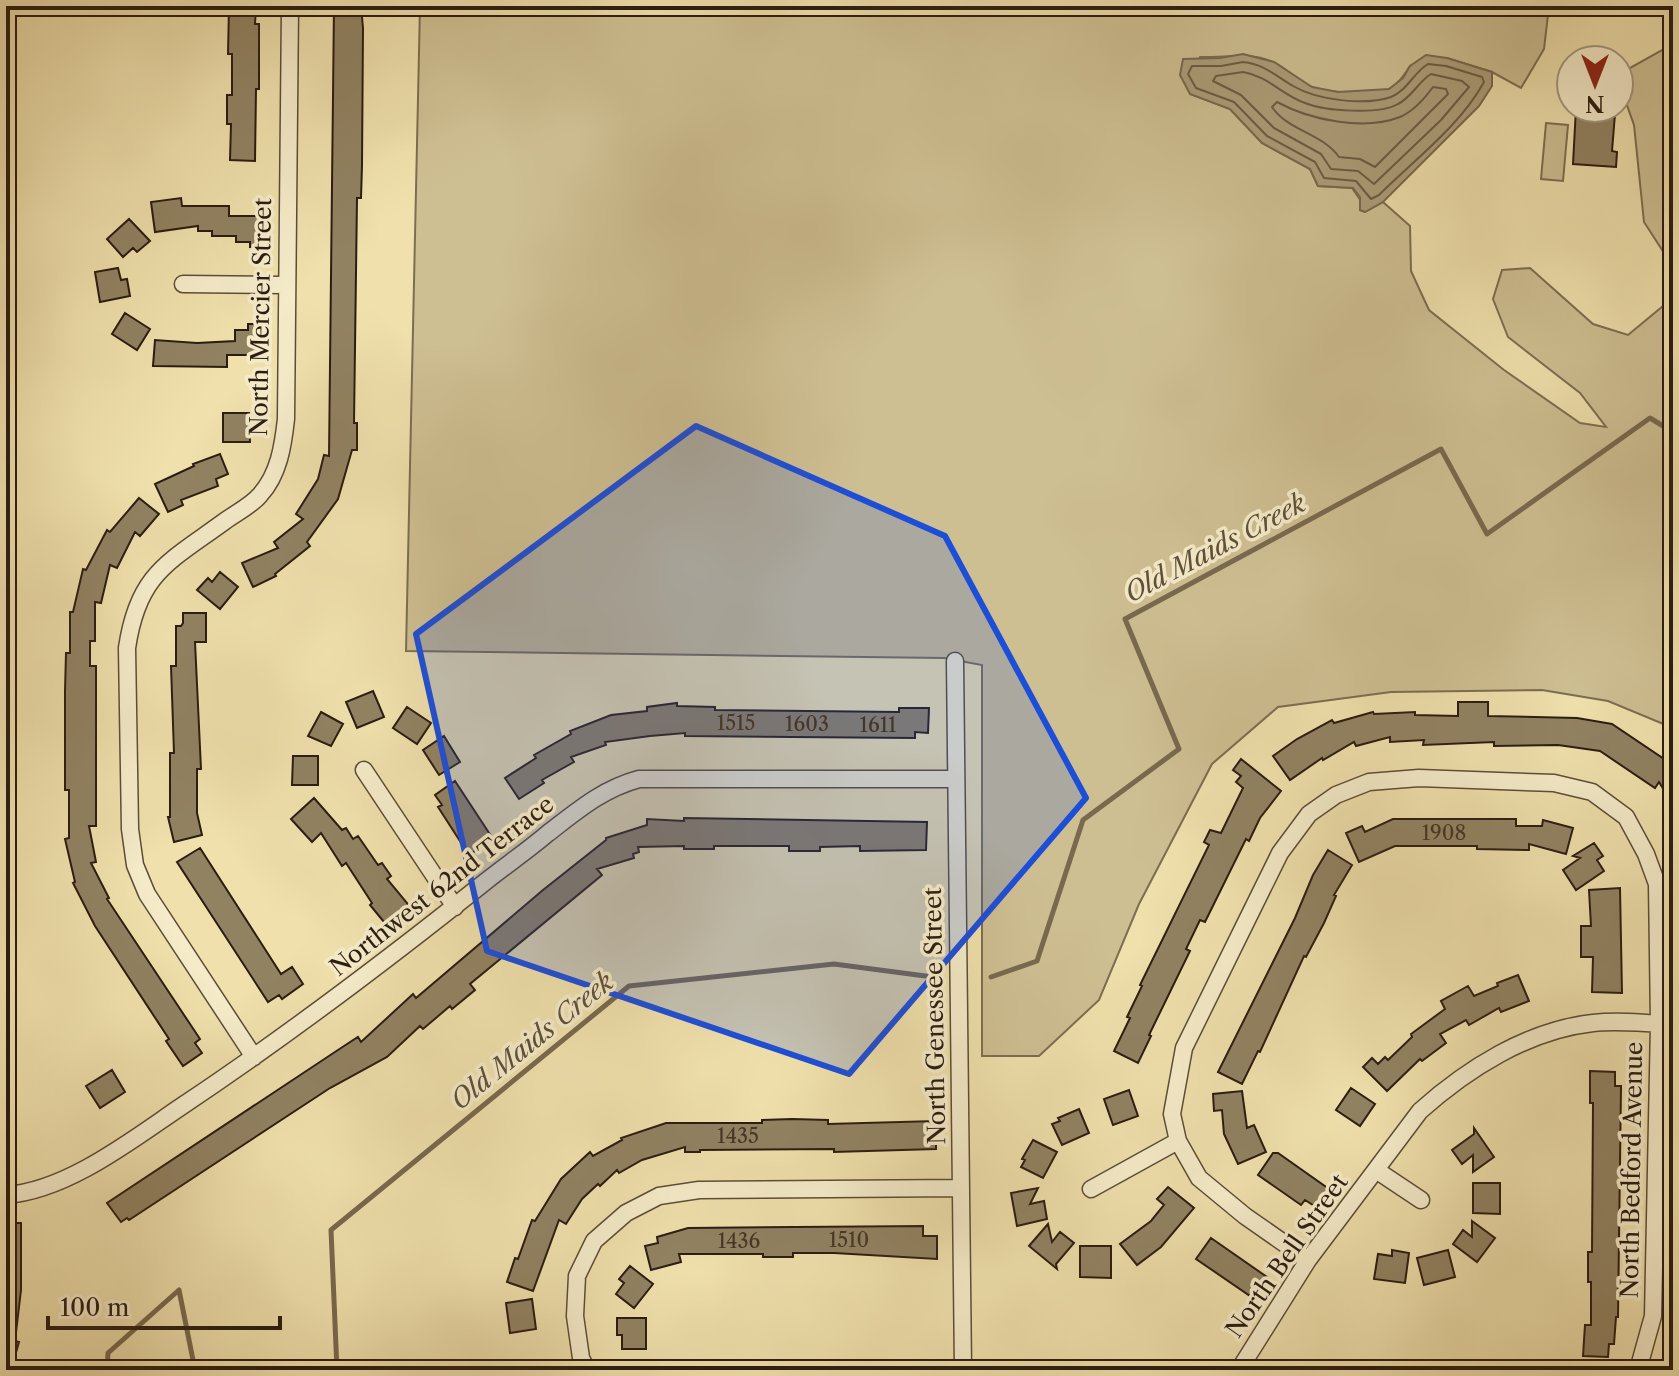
<svg xmlns="http://www.w3.org/2000/svg" width="1679" height="1376" viewBox="0 0 1679 1376" font-family="'Libre Caslon Text',serif">
  <style>
    .green { fill: #cebf92; stroke: #7c6e52; stroke-width: 2 }
    .water { fill: #ac9d78; stroke: #78694f; stroke-width: 2 }
    .lines { fill: none; stroke-linecap: round; stroke-linejoin: round }
    .shore { stroke: #6c5c45; stroke-width: 2 }
    .stream { stroke: #78694f; stroke-width: 5 }
    .building { fill: #918262; stroke: #2b1c12; stroke-width: 2 }
    .minor-casing { stroke: #5c4d38; stroke-width: 19 }
    .minor { stroke: #f5ebc9; stroke-width: 16 }
    .marked { fill: #1d4ed8; fill-opacity: 0.2; stroke: #1d4ed8; stroke-width: 6; stroke-linejoin: round }
    .labels { text-anchor: middle; stroke-width: 7; stroke-linejoin: round; paint-order: stroke }
    .number-label { font-size: 20px; fill: #443626 }
    .street-label { font-size: 24px; fill: #2b1c12; stroke: #f5ebc9 }
    .water-label { font-size: 26px; font-style: italic; fill: #5f503b; stroke: #f5ebc9 }
  </style>
  <rect width="100%" height="100%" fill="#efe0ac"/>
  <filter id="stains"><feTurbulence type="fractalNoise" baseFrequency=".0025" numOctaves="4"/><feColorMatrix values="0 0 0 0 .2 0 0 0 0 .09 0 0 0 0 .02 0 0 0 .5 -.17"/></filter>
  <radialGradient id="worn" r=".72"><stop offset=".6" stop-color="#630" stop-opacity="0"/><stop offset="1" stop-color="#630" stop-opacity=".3"/></radialGradient>
  <path class="green" d="M420,6H1549L1544,49L1521,88L1492,72L1447,58L1410,66C1405,74 1398,85 1389,89C1372,96 1327,93 1309,86C1296,80 1286,68 1273,62C1248,51 1226,58 1200,57L1190,94L1230,109L1262,143L1310,169L1318,186L1352,188L1361,201L1360,210L1365,212L1383,202L1410,226L1411,271L1429,310L1504,370L1580,423L1606,427L1580,393L1508,337L1493,299L1502,270L1530,268L1593,324L1628,335L1669,301L1666,256L1644,222L1634,125L1619,83V74L1666,48L1668,6H1673V728L1608,701L1542,690L1391,692L1278,707L1212,764L1139,904L1099,1000L1039,1056H982V665L944,658L406,651Z
    M1546,123L1568,125L1563,181L1541,179Z"/>
  <path class="water" d="M1243,54L1274,62L1312,87L1338,92L1389,89L1403,78L1410,66L1426,55L1447,58L1492,72V86L1479,106L1383,202L1365,212L1360,210V197L1353,188L1318,186L1310,169L1262,143L1230,109L1190,94L1180,75L1183,59L1220,58Z"/>
  <g class="lines">
    <path class="shore" d="M1243,62C1264,64 1276,76 1293,86C1317,100 1364,106 1391,97C1407,91 1414,72 1428,64L1446,66L1482,77L1484,82C1460,126 1414,160 1379,195L1371,199L1356,181L1324,178L1315,162L1267,136L1234,102L1196,88L1188,74L1192,66H1221Z
      M1243,72C1268,76 1282,95 1305,103C1325,111 1379,115 1398,104C1412,97 1418,82 1431,74L1462,81L1469,87L1441,120L1374,184L1358,171L1331,169L1321,154L1274,128L1241,95L1213,81L1216,76Z
      M1433,87L1446,89L1448,94L1375,167L1360,159L1339,157C1322,133 1288,131 1272,107L1277,102C1310,120 1364,131 1400,117C1414,111 1425,98 1433,87Z"/>
    <path class="stream" d="M991,977L1037,961L1083,820L1179,749L1125,619L1441,449L1487,534L1650,418L1673,432
      M107,1370L108,1353L179,1290L195,1370
      M337,1370L331,1230L629,986L834,964L933,977"/>
  </g>
  <path class="building" d="M229,6H256L255,24H259V89H256L255,161L230,160L231,124H227V95H232V54H228Z
    M334,6H361L363,28L362,165L361,198H357L354,423H357V450H352L338,499L307,542L310,546L275,574L276,576L253,587L242,563L278,548L274,542L303,519L296,514L318,479L324,455L329,456Z
    M1576,108H1601L1600,113L1615,114L1612,151L1617,152L1616,167L1573,164Z
    M181,198L182,206H229V216H267V247H250V242H236V236H212V231H198V226L155,232L151,202Z
    M129,219L150,241L137,252L133,248L123,257L107,239Z
    M118,268L121,280L127,279L130,296L100,302L95,272Z
    M125,313L150,329L137,350L112,334Z
    M248,324H265V355H227V367L153,366L155,340L197,343L235,341V330H248Z
    M223,413H249L250,442H223Z
    M220,454L228,474L216,479L218,486L181,500L183,505L168,512L155,484L194,466L193,464Z
    M139,498L159,514L140,536L135,532L117,568L110,565L101,603L95,602V641H90V666H96V826H89L96,862L91,863L109,898L107,899L200,1039L195,1043L202,1053L183,1066L166,1041L169,1039L95,926L73,883L75,882L65,839L69,838V790H65V691L66,653H70V612H73L83,569L86,570L107,530L110,532Z
    M220,572L238,587L220,609L197,590L208,578L212,582Z
    M183,613H206V642H195L201,769H197V813L202,835L174,842L168,817H170V753H174L171,666H176V626H181L183,623Z
    M373,691L384,717L357,728L346,702Z
    M1458,702H1488V716L1577,718L1612,724L1673,765V805L1659,782L1655,788L1600,751L1558,745L1494,746V742L1423,745L1424,740L1390,742V737L1356,746L1354,742L1323,760L1322,758L1290,780L1273,756L1297,739L1332,720L1334,723L1373,712L1374,714L1415,712V715L1458,716Z
    M677,703V706L715,707V710L899,712V708H929L928,733L915,732V738L685,736V733L650,736L605,742L606,745L571,757L574,762L542,780L544,783L519,799L505,778L536,758L534,755L571,734L570,731L611,715L647,711V707Z
    M407,707L431,723L417,744L393,728Z
    M321,712L343,724L331,746L308,736Z
    M444,736L460,762L439,775L423,750Z
    M293,756H318V785H292Z
    M1241,759L1281,791L1260,818L1249,841L1246,839L1205,922L1200,920L1186,949L1190,951L1149,1035L1151,1036L1138,1063L1114,1051L1130,1018L1127,1017L1142,986L1140,985L1209,845L1204,842L1210,830L1221,833L1243,788L1236,782L1241,776L1233,770Z
    M455,781L493,839L469,855L438,807L442,805L435,795Z
    M314,798L342,830L346,828L353,839L358,836L378,865L382,863L391,876L387,879L412,909L389,928L370,905L372,903L346,863L342,866L321,833L312,842L291,819Z
    M684,818L927,822L926,850L860,851V846L820,847V851H789V846H714V849H684V846L638,847L639,852L633,854L634,858L597,869L602,875L470,984L475,990L452,1009L450,1006L423,1029L420,1026L387,1057L330,1088L129,1220L127,1218L121,1222L107,1203L344,1046L358,1037L361,1042L413,994L416,998L543,890L606,840V838L647,825V819L684,821Z
    M1393,819H1516V826H1542L1543,820L1573,828L1566,854L1529,844V850L1477,849V846H1395L1359,862L1346,833L1362,826L1365,832Z
    M1594,843L1603,856L1597,860L1604,871L1576,890L1563,870L1580,858L1573,856Z
    M200,848L281,974L292,967L303,984L282,999L279,995L268,1002L177,862Z
    M1328,850L1352,865L1334,895L1336,896L1324,923L1306,957L1304,956L1260,1052L1258,1051L1242,1084L1218,1072L1295,918L1313,875Z
    M1620,888L1622,993L1592,992L1593,957H1581V926H1591L1589,890Z
    M1518,975L1529,1001L1501,1012L1499,1008L1469,1025L1466,1020L1440,1034L1446,1043L1422,1061L1420,1059L1387,1091L1363,1067L1372,1058L1378,1064L1385,1057L1388,1060L1412,1037L1411,1034L1445,1009L1441,1001L1468,986L1474,996L1498,986L1497,983Z
    M112,1070L125,1092L100,1108L86,1086Z
    M1590,1071L1615,1072V1086H1621L1618,1317H1616L1614,1344H1609L1608,1357L1583,1356L1585,1325H1591V1282H1588V1252H1592L1593,1103H1590Z
    M1351,1088L1375,1104L1360,1126L1336,1110Z
    M1129,1090L1138,1116L1113,1125L1104,1099Z
    M1242,1091L1247,1128L1254,1125L1266,1152L1238,1164L1224,1134L1222,1110L1214,1111L1213,1094Z
    M1079,1109L1089,1133L1062,1145L1052,1124L1060,1121L1058,1118Z
    M792,1119L828,1120V1124L936,1121V1149L834,1152V1149L700,1150V1152H685V1147L642,1160L619,1173L617,1170L600,1186L598,1184L582,1199L566,1224L559,1220L533,1291L507,1282L515,1258L518,1259L532,1220L535,1221L561,1179L590,1152L593,1156L622,1140L621,1138L666,1123H762V1120Z
    M1474,1128L1494,1157L1473,1172V1155L1462,1164L1452,1150L1474,1134Z
    M1033,1140L1057,1152L1043,1178L1021,1167L1025,1160L1022,1159Z
    M1273,1153H1278L1329,1189L1316,1207L1305,1200L1301,1205L1258,1175Z
    M1473,1183H1500V1214L1473,1213Z
    M1168,1187L1194,1208L1161,1247L1137,1265L1120,1244L1151,1221L1164,1205L1157,1199Z
    M1038,1188L1030,1204L1044,1201L1047,1219L1017,1226L1011,1193Z
    M1472,1221L1495,1238L1477,1262L1453,1244L1463,1230L1472,1237Z
    M6,1223H21V1290L15,1341L19,1342L11,1370H6Z
    M1048,1224L1052,1242L1060,1232L1074,1243L1056,1264L1057,1269L1029,1246Z
    M923,1226V1236H937V1259L834,1253H793V1257H763V1254H679L681,1262L651,1270L645,1246L658,1243L657,1237L688,1228Z
    M1211,1238L1267,1277L1253,1298L1196,1259Z
    M1080,1246H1111V1278L1080,1277Z
    M1392,1250L1409,1253L1405,1283L1374,1279L1378,1254L1392,1256Z
    M1448,1250L1455,1277L1424,1285L1417,1258Z
    M630,1266L653,1284L634,1308L616,1294L624,1283L619,1279Z
    M532,1299L536,1329L510,1333L506,1303Z
    M617,1318H646V1349H622V1335H617Z"/>
  <g class="lines">
    <defs>
      <path id="minor" d="M183,284L287,285
        M955,661L963,1370
        M364,770L455,907
        M254,1057L147,894L135,865L130,829L127,648C138,573 169,562 225,521C236,513 252,505 260,495C279,474 283,446 286,419L290,6
        M1376,1170L1421,1200
        M1091,1189L1178,1141
        M6,1195C67,1191 133,1139 182,1106C287,1036 386,961 485,882C505,866 527,851 547,834C577,811 602,789 639,779H956
        M1308,1260L1245,1216L1199,1178L1178,1141L1172,1114L1184,1048L1280,853L1309,814L1336,795L1369,782L1419,778L1554,783L1592,792L1626,817L1646,854L1657,884L1659,1024L1653,1316L1638,1370
        M587,1370L581,1358L575,1316L577,1276L594,1241L626,1213L659,1196L699,1190L961,1188
        M1239,1370L1308,1260L1420,1111C1467,1069 1528,1030 1593,1023C1618,1020 1647,1023 1673,1025"/>
    </defs>
    <use href="#minor" class="minor-casing"/>
    <use href="#minor" class="minor"/>
  </g>
  <path class="marked" d="M696,426L945,536L1086,798L849,1074L487,951L416,634Z"/>
  <g class="labels">
    <g class="number-label">
      <text x="736" y="730">1515</text>
      <text x="807" y="731">1603</text>
      <text x="878" y="732">1611</text>
      <text x="1444" y="840">1908</text>
      <text x="738" y="1143">1435</text>
      <text x="849" y="1247">1510</text>
      <text x="739" y="1248">1436</text>
    </g>
    <g class="street-label">
      <text transform="translate(261 317) rotate(-89)" y="8">North Mercier Street</text>
      <text transform="translate(442 886) rotate(-38)" y="8">Northwest 62nd Terrace</text>
      <text transform="translate(935 1016) rotate(-91)" y="8">North Genessee Street</text>
      <text transform="translate(1632 1170) rotate(-89)" y="8">North Bedford Avenue</text>
      <text transform="translate(1287 1256) rotate(-55)" y="8">North Bell Street</text>
    </g>
    <g class="water-label">
      <text transform="translate(1215 548) rotate(-28)" y="9">Old Maids Creek</text>
      <text transform="translate(532 1041) rotate(-39)" y="9">Old Maids Creek</text>
    </g>
  </g>
  <rect width="1679" height="1376" fill="none" stroke="#efe0ac" stroke-width="32"/>
  <rect x="8" y="8" width="1663" height="1360" fill="none" stroke="#2b1c12" stroke-width="4"/>
  <rect x="16" y="16" width="1647" height="1344" fill="none" stroke="#2b1c12" stroke-width="2"/>
  <g transform="translate(1595 84) rotate(180)"><circle r="38" fill="#f5ebc9" stroke="#a49880" stroke-width="2"/>
  <path d="M0-6L14 30L0 20L-14 30Z" fill="#8f2418"/>
  <text y="-12" font-size="22" font-weight="bold" text-anchor="middle" fill="#2b1c12">N</text>
  </g>
  <path d="M48 1316v12h232v-12" fill="none" stroke="#2b1c12" stroke-width="4"/>
  <text x="60" y="1316" font-size="24" fill="#2b1c12" stroke="#f5ebc9" stroke-width="6" paint-order="stroke">100 m</text>
  <rect width="100%" height="100%" filter="url(#stains)"/>
  <rect width="100%" height="100%" fill="url(#worn)"/>
</svg>
